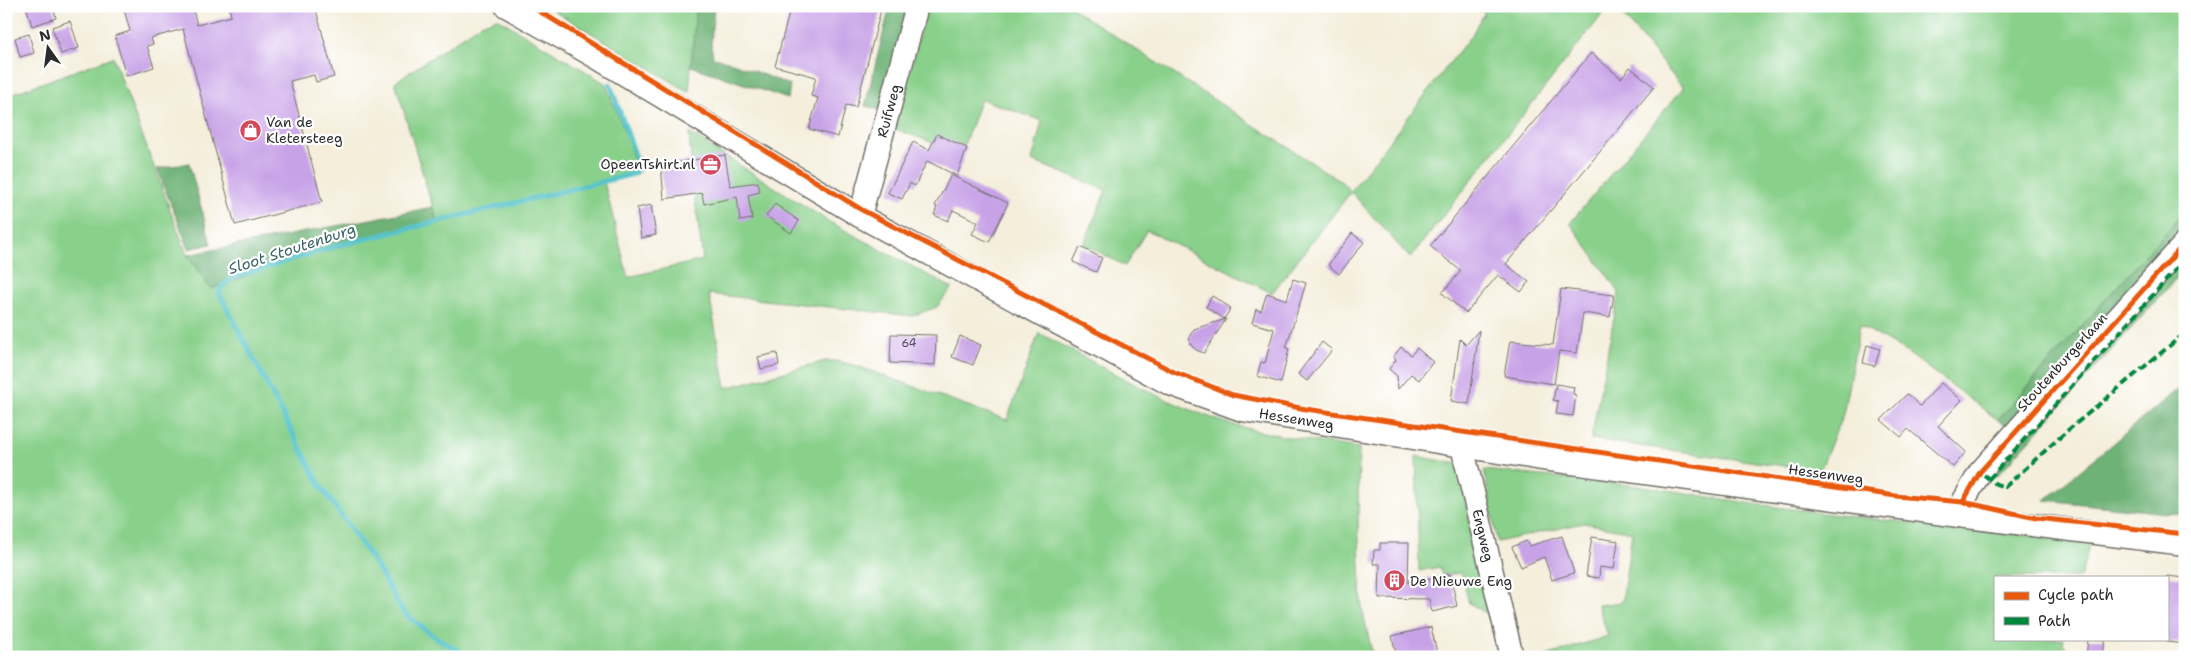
<svg xmlns="http://www.w3.org/2000/svg" width="2191" height="663" viewBox="0 0 2191 663" font-family="'Shantell Sans',sans-serif">
  <style>
    .green { fill: #89d08b; stroke: #5a7e5b }
    .forest { fill: #6eb277; stroke: #4c6e51 }
    .lines { fill: none; stroke-linecap: round; stroke-linejoin: round }
    .stream { stroke: #57c4ce; stroke-width: 5 }
    .building { fill: #c8a2e7 }
    .minor-casing { stroke: #716f69; stroke-width: 25 }
    .minor { stroke: #fff; stroke-width: 22 }
    .quiet { stroke: #00873e; stroke-width: 4; stroke-dasharray: 8 4; stroke-linecap: butt }
    .cycleway-casing { stroke: #fff; stroke-width: 8 }
    .cycleway { stroke: #e8590c; stroke-width: 5 }
    .labels { text-anchor: middle; stroke-width: 4.5; stroke-linejoin: round; paint-order: stroke }
    .number-label { font-size: 11px; fill: #52495a }
    .street-label { font-size: 14px; fill: #2b2b2b; stroke: #fff }
    .poi-label { font-size: 14px; fill: #2b2b2b; stroke: #fff; text-anchor: start }
    .water-label { font-size: 15px; font-style: italic; fill: #3a6164; stroke: #fff }
  </style>
  <rect width="100%" height="100%" fill="#fff"/>
  <filter id="ink" filterUnits="userSpaceOnUse"><feTurbulence type="fractalNoise" baseFrequency=".02" numOctaves="2"/><feDisplacementMap in="SourceGraphic" scale="10" xChannelSelector="R" yChannelSelector="G"/><feConvolveMatrix kernelMatrix="1 2 1 2 8 2 1 2 1" color-interpolation-filters="sRGB"/></filter>
  <filter id="wash" filterUnits="userSpaceOnUse"><feTurbulence type="fractalNoise" baseFrequency=".0096" numOctaves="4" result="noise"/><feDisplacementMap in="SourceGraphic" scale="20" xChannelSelector="R" yChannelSelector="G"/><feGaussianBlur stdDeviation="1.12" result="paint"/><feColorMatrix in="noise" values="0 0 0 0 0 0 0 0 0 0 0 0 0 0 0 0 0 1.4 0 .05"/><feComposite in="paint" operator="in"/></filter>
  <g filter="url(#wash)">
    <rect width="100%" height="100%" fill="#f4eedb"/>
    <path class="green" d="M546,6H696L689,92L553,10Z
      M927,6H1074L1073,9L1342,182L1351,191L1473,33L1482,16H1484L1483,6H1609L1410,258L1351,192L1272,293L1147,230L1125,266L1084,244L1106,190L1032,161L1042,121L981,99L961,153L895,129Z
      M1626,6H2185V211L1998,420L1909,354L1860,325L1843,414L1820,471L1591,439L1619,292L1570,223L1683,88L1621,13Z
      M497,18L605,83L629,142L637,173L604,182L628,277L703,260L693,184L689,133L828,221L952,288L937,307L912,316L709,294L726,388L825,361H835L854,365L1007,420L1039,333C1098,364 1157,400 1221,421C1265,435 1312,441 1359,448L1358,519L1362,608L1373,657H6V96L113,57L187,255L211,289L280,263L437,221L395,82L481,24Z
      M1416,456L1458,464L1488,614L1469,603L1461,573L1442,575L1440,567L1419,571Z
      M1484,470L1650,487L1747,503L1837,515L2090,541L2081,577H1995V639H2064L2063,643L2073,657H1543L1608,636L1598,605L1622,602L1632,532L1584,523L1497,542Z"/>
    <path class="forest" d="M696,6H714L711,44L713,57L727,61L790,85L788,99L691,66Z
      M890,6H908L881,110L865,106Z
      M189,163L211,244L189,249L157,169Z
      M433,207L437,221L280,263L211,289L187,255Z
      M2185,211V235L2011,429L1998,420Z
      M2185,250V269L1996,477L1991,468Z
      M2185,383V515L2045,500Z"/>
    <g class="lines">
      <path class="stream" d="M470,657L433,636L403,612L376,565L320,485L219,293L222,286L234,277L336,246L634,174L639,167L637,160L610,84"/>
    </g>
    <g id="blocks">
      <path class="building" d="M26,6H53L56,18L32,26Z
        M123,6H175L176,10L192,6L197,25L231,16L229,6H315L334,77L316,82L314,75L290,81L322,202L235,225L183,29L151,38L153,44L147,46L154,67L126,76L115,36L130,31Z
        M791,6H882L856,107L846,105L838,137L809,129L818,98L811,96L816,77L775,66Z
        M70,21L79,48L61,54L52,27Z
        M29,34L34,53L20,57L15,38Z
        M1591,53L1621,78L1630,67L1654,87L1506,264L1529,282L1521,292L1498,275L1466,313L1442,293L1461,271L1430,246Z
        M937,134L967,148L957,176L927,161L915,186L910,183L902,199L888,193L913,142L929,150Z
        M725,155L730,186L758,182L760,192L748,195L752,219L740,221L737,197L704,204L702,193L664,199L661,165Z
        M951,175L1008,203L989,242L972,234L978,222L953,210L948,221L934,215L937,207L935,206Z
        M775,204L799,221L791,233L766,216Z
        M651,205L656,235L641,238L637,208Z
        M1352,233L1364,242L1339,274L1328,265Z
        M1080,247L1102,258L1096,272L1073,262Z
        M1293,279L1306,283L1286,348L1289,349L1281,383L1257,376L1261,362L1265,363L1274,329L1252,323L1256,309L1261,311L1267,293L1287,300Z
        M1561,289L1614,295L1610,317L1583,313L1577,353L1559,351L1554,384L1504,376L1510,341L1553,345Z
        M1212,296L1231,308L1224,319L1206,307Z
        M1226,319L1204,353L1196,350L1190,344L1189,337L1194,329Z
        M1479,330L1469,404L1451,401L1460,339L1466,345Z
        M891,334L936,335L935,365L890,363Z
        M960,336L981,345L973,365L952,357Z
        M1322,342L1332,350L1307,381L1298,374Z
        M1867,345L1880,349L1875,366L1863,363Z
        M1401,347L1411,355L1417,348L1433,362L1419,380L1411,374L1398,389L1397,376L1389,369L1396,360L1393,357Z
        M777,353L779,365L761,369L758,357Z
        M1941,383L1962,400L1938,426L1966,452L1953,467L1908,429L1901,437L1881,420L1907,394L1920,406Z
        M1556,384L1574,387L1573,394L1576,395L1573,416L1556,414L1558,401L1553,400Z
        M1562,536L1574,573L1552,580L1544,557L1521,567L1512,547L1526,541L1529,546Z
        M1592,537L1618,541L1614,569L1600,567L1599,578L1586,576Z
        M1380,543H1409L1408,583L1450,574L1457,606L1432,612L1429,599L1379,598L1380,564H1373L1374,550H1380Z
        M2167,576L2185,578V644L2167,642Z
        M1431,627L1438,657H1397L1392,636Z
        M2088,639H2105L2103,657H2086Z"/>
    </g>
  </g>
  <g filter="url(#ink)">
    <use href="#blocks" fill-opacity="0" stroke="#716f69" stroke-width="1"/>
    <g class="lines">
      <defs>
        <g id="minor">
          <path id="s1" d="M506,6L601,60L860,216L1170,384L1242,410L1536,458L1959,516L2185,544"/>
          <path id="s2" d="M860,216L917,6"/>
          <path id="s3" d="M1462,446L1512,657"/>
          <path d="M1959,516L1963,502L1980,472L2185,243"/>
        </g>
      </defs>
      <use href="#minor" class="minor-casing"/>
      <use href="#minor" class="minor"/>
      <path class="quiet" d="M1984,475L1996,484L2005,487L2067,431L2185,333
        M1989,479L2185,259"/>
      <defs>
        <path id="cycleway" d="M531,6L862,210L1174,372L1233,395L1306,409L1896,496L1963,502L2036,518L2185,534
          M1963,502L1980,472L2185,243"/>
      </defs>
      <use href="#cycleway" class="cycleway-casing"/>
      <use href="#cycleway" class="cycleway"/>
    </g>
  </g>
  <defs>
    <symbol id="shop-disc" viewBox="-11 -11 22 22"><circle r="9.5" fill="#d1495b" stroke="#fff"/><path d="M-5-2.5h2.3a2.7 3.5 0 0 1 5.4 0H5L5.5 6h-11ZM-1.5-2.5h3a1.5 2.3 0 0 0-3 0Z" fill="#fff"/></symbol>
    <symbol id="office-disc" viewBox="-11 -11 22 22"><circle r="9.5" fill="#d1495b" stroke="#fff"/><path d="M-6-3h4V-5.5h4V-3h4V5H-6ZM-1-4.5V-3h2v-1.5ZM-6 0V1H6V0Z" fill="#fff"/></symbol>
    <symbol id="building-disc" viewBox="-11 -11 22 22"><circle r="9.5" fill="#d1495b" stroke="#fff"/><path d="M-4-6H4V6H1V3H-1V6H-4ZM-2.5-4.3h1.7v1.8h-1.7ZM.8-4.3h1.7v1.8H.8ZM-2.5-1h1.7V.8h-1.7ZM.8-1h1.7V.8H.8Z" fill="#fff"/></symbol>
  </defs>
  <g fill-rule="evenodd">
    <use href="#shop-disc" x="238" y="118" width="25" height="25"/>
    <use href="#office-disc" x="698" y="152" width="25" height="25"/>
    <use href="#building-disc" x="1382" y="568" width="25" height="25"/>
  </g>
  <g class="labels">
    <g class="number-label">
      <text x="909" y="347">64</text>
    </g>
    <g class="street-label">
      <text dy="5" stroke="none"><textPath href="#s2" startOffset="109">Ruifweg</textPath></text>
      <text transform="translate(2062 362) rotate(-48)" y="5">Stoutenburgerlaan</text>
      <text dy="5" stroke="none"><textPath href="#s1" startOffset="896">Hessenweg</textPath></text>
      <text transform="translate(1826 474) rotate(8)" y="5">Hessenweg</text>
      <text dy="5" stroke="none"><textPath href="#s3" startOffset="92">Engweg</textPath></text>
    </g>
    <g class="poi-label">
      <text x="266" y="127">Van de<tspan x="266" dy="16">Kletersteeg</tspan></text>
      <text x="695" y="169" text-anchor="end">OpeenTshirt.nl</text>
      <text x="1410" y="586">De Nieuwe Eng</text>
    </g>
    <g class="water-label">
      <text transform="translate(292 249) rotate(-18)" y="5">Sloot Stoutenburg</text>
    </g>
  </g>
  <rect width="2191" height="663" fill="none" stroke="#fff" stroke-width="25"/>
  <rect x="1994" y="576" width="175" height="65" fill="#ffffff" stroke="#aaaaaa"/>
  <rect x="2004" y="592" width="25" height="8" fill="#e8590c" stroke="#aaaaaa"/>
  <text x="2038" y="600" font-size="15" fill="#2b2b2b">Cycle path</text>
  <rect x="2004" y="617" width="25" height="8" fill="#00873e" stroke="#aaaaaa"/>
  <text x="2038" y="626" font-size="15" fill="#2b2b2b">Path</text>
  <g transform="translate(48 48) rotate(346)" stroke="#ffffff" stroke-width="4" paint-order="stroke">
  <path d="M0-4L9 19L0 12L-9 19Z" fill="#2b2b2b"/>
  <text y="-8" font-size="14" font-weight="bold" text-anchor="middle" fill="#2b2b2b">N</text>
  </g>
</svg>
